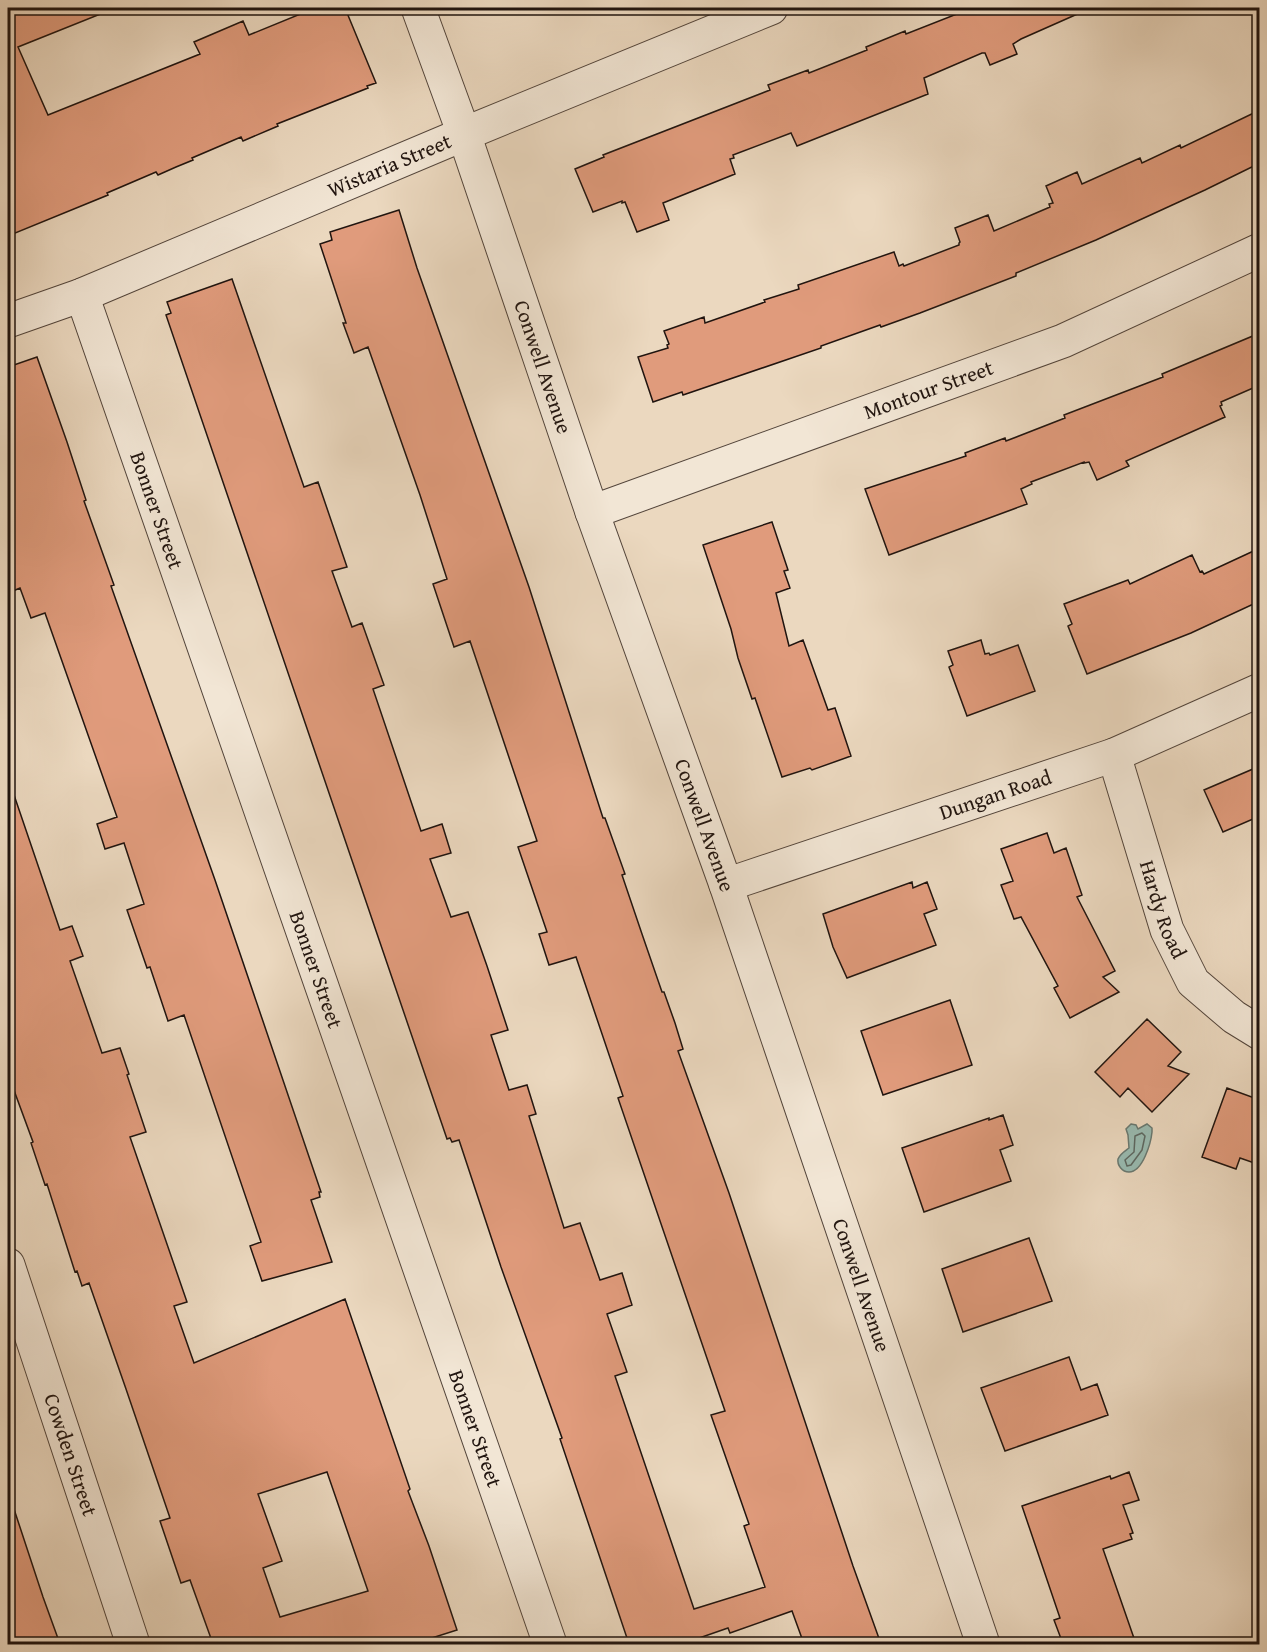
<svg xmlns="http://www.w3.org/2000/svg" width="1267" height="1652" viewBox="0 0 1267 1652" font-family="'Gentium Book Plus',serif">
  <style>
    .water { fill: #98bab0; stroke: #687870; stroke-width: 1.5 }
    .lines { fill: none; stroke-linecap: round; stroke-linejoin: round }
    .shore { stroke: #5c6760; stroke-width: 1.5 }
    .building { fill: #e09b7c; stroke: #20140f; stroke-width: 1.5; fill-rule: evenodd }
    .minor-casing { stroke: #53453b; stroke-width: 35 }
    .minor { stroke: #f2e6d5; stroke-width: 33 }
    .labels { text-anchor: middle; stroke-width: 5; stroke-linejoin: round; paint-order: stroke }
    .street-label { font-size: 21px; fill: #20140f; stroke: #f2e6d5 }
  </style>
  <rect width="100%" height="100%" fill="#ebd8bf"/>
  <filter id="stains"><feTurbulence type="fractalNoise" baseFrequency=".00333" numOctaves="4"/><feColorMatrix values="0 0 0 0 .2 0 0 0 0 .09 0 0 0 0 .02 0 0 0 .5 -.17"/></filter>
  <radialGradient id="worn" r=".72"><stop offset=".6" stop-color="#630" stop-opacity="0"/><stop offset="1" stop-color="#630" stop-opacity=".3"/></radialGradient>
  <path class="water" d="M1131,1124L1136,1125L1138,1129L1147,1124L1152,1128V1132C1151,1142 1143,1172 1129,1172C1122,1172 1117,1165 1118,1159C1120,1154 1125,1151 1129,1148L1128,1135L1126,1129Z"/>
  <g class="lines">
    <path class="shore" d="M1142,1133L1145,1136L1142,1150L1131,1165L1127,1166L1125,1160L1134,1152L1135,1136Z"/>
  </g>
  <path class="building" d="M8,8H112L113,9L18,47L48,115L200,54L194,42L243,21L249,35L315,8H345L376,83L367,86L368,88L277,124L278,126L243,141L241,137L192,158L193,160L176,167L158,175L156,172L107,193L108,195L8,236Z
    M972,8H1091L1021,39L1013,44L1017,54L990,65L985,53H982L924,78L928,94L797,146L791,133L733,155L734,158L730,159L735,174L663,203L669,220L637,232L625,202L622,203V201L593,212L575,169L604,157L603,155L770,90L768,85L808,70L809,73L867,50L866,47L905,31L906,34Z
    M1260,110V163L1205,190L1096,240L1016,273V276L920,313L881,327L880,325L821,346V348L683,395L682,392L653,402L638,357L668,348L667,345L669,344L664,331L704,317L705,323L765,302L764,300L799,289L798,285L894,252L899,266L903,264L904,266L959,245V243L960,242L955,228L988,215L994,231L1050,207L1049,204L1053,203L1046,186L1077,172L1082,184L1140,158L1142,163L1180,145L1181,148Z
    M399,210L417,268L529,587L603,818H605L625,874L622,875L642,934L662,992H664L675,1023L683,1049L678,1051L729,1193L853,1566L881,1644H804L792,1611L730,1633L728,1628L682,1644H629L560,1439L562,1438L501,1267L459,1140L452,1142L450,1138L447,1139L166,315L171,313L167,302L232,279L304,487L318,482L332,523L347,567L332,571L352,627L362,623L384,685L373,689L421,831L442,824L451,853L430,859L451,917L468,912L487,966L508,1030L491,1035L509,1090L527,1085L536,1114L529,1116L564,1228L580,1223L600,1280L622,1273L632,1305L607,1314L627,1372L615,1376L694,1609L765,1587L744,1526L749,1524L711,1415L725,1411L618,1098L623,1096L576,957L549,965L539,934L547,932L518,847L537,841L470,641L454,647L433,584L447,579L420,495L368,347L354,353L343,323H346L320,244L332,240L330,232Z
    M1260,333V385L1221,402L1222,405L1220,406L1225,417L1126,461L1129,466L1097,480L1089,462L1084,463V462L1031,482L1032,484L1021,489L1027,504L889,555L865,489L966,456L965,453L1005,438L1006,441L1065,418L1064,415L1163,377L1162,374Z
    M37,357L67,442L86,500L84,501L114,585L111,586L215,880L321,1192H319L320,1197L311,1200L332,1262L262,1281L250,1246L261,1242L184,1015L168,1021L150,967L147,968L127,910L144,904L124,843L105,849L97,824L117,817L45,613L31,618L20,588L8,593V367Z
    M772,522L788,570L784,571L790,588L776,593L789,646L803,640L828,710L835,708L851,756L812,770L810,768L782,777L755,698L752,699L738,658L731,629L703,545Z
    M1260,548V601L1191,633L1087,674L1068,626L1072,624L1064,604L1128,580L1130,584L1192,555L1200,572L1202,571L1204,574Z
    M981,640L985,654L989,653L990,655L1018,645L1035,691L967,716L949,667L953,665L948,651Z
    M1260,766V816L1223,832L1204,790Z
    M8,792H13L60,930L72,926L83,956L70,961L102,1053L120,1048L129,1074L127,1075L146,1132L130,1137L187,1302L174,1306L194,1363L345,1299L410,1489L408,1491L429,1546L457,1630L413,1644H213L190,1580L181,1583L160,1521L170,1518L126,1389L89,1283L82,1286L77,1271L75,1272L47,1184L45,1185L31,1143L33,1142L8,1074ZM327,1472L368,1591L280,1617L263,1568L282,1561L258,1494Z
    M1047,833L1054,853L1066,848L1082,895L1077,897L1115,971L1103,977L1119,992L1070,1018L1054,988L1058,986L1021,917L1014,919L1001,885L1013,881L1001,849Z
    M912,882L913,888L927,882L937,909L924,914L936,945L847,978L833,947L823,914Z
    M950,1000L972,1065L883,1095L861,1031Z
    M1147,1019L1181,1052L1168,1066L1189,1074L1152,1112L1128,1088L1120,1097L1095,1072Z
    M1227,1088L1260,1100V1165L1240,1158L1236,1169L1202,1157Z
    M1003,1115L1013,1145L1000,1150L1011,1181L924,1212L902,1148L989,1118V1120Z
    M1029,1238L1052,1301L963,1332L942,1269Z
    M1069,1357L1081,1390L1097,1384L1108,1415L1005,1451L981,1388Z
    M1129,1472L1139,1500L1123,1505L1133,1533L1130,1534L1132,1539L1103,1549L1136,1644H1063L1054,1620L1060,1618L1022,1506L1110,1476L1111,1479Z
    M12,1503L43,1597L60,1644H8V1504Z"/>
  <g class="lines">
    <defs>
      <g id="minor">
        <path id="s1" d="M418,8L464,134L592,512L726,885L983,1644"/>
        <path id="s2" d="M82,295L550,1644"/>
        <path id="s3" d="M8,321L82,295L464,134L771,8"/>
        <path id="s4" d="M592,512L1063,341L1260,250"/>
        <path id="s5" d="M1114,755L1167,930L1193,982L1234,1017L1260,1033"/>
        <path id="s6" d="M726,885L1114,755L1260,690"/>
        <path id="s7" d="M8,1265L133,1644"/>
      </g>
    </defs>
    <use href="#minor" class="minor-casing"/>
    <use href="#minor" class="minor"/>
  </g>
  <g class="labels">
    <g class="street-label">
      <text dy="7" stroke="none"><textPath href="#s3" startOffset="412">Wistaria Street</textPath></text>
      <text dy="7" stroke="none"><textPath href="#s1" startOffset="380">Conwell Avenue</textPath></text>
      <text dy="7" stroke="none"><textPath href="#s4" startOffset="358">Montour Street</textPath></text>
      <text dy="7" stroke="none"><textPath href="#s2" startOffset="228">Bonner Street</textPath></text>
      <text dy="7" stroke="none"><textPath href="#s6" startOffset="284">Dungan Road</textPath></text>
      <text dy="7" stroke="none"><textPath href="#s1" startOffset="866">Conwell Avenue</textPath></text>
      <text dy="7" stroke="none"><textPath href="#s5" startOffset="162">Hardy Road</textPath></text>
      <text dy="7" stroke="none"><textPath href="#s2" startOffset="714">Bonner Street</textPath></text>
      <text dy="7" stroke="none"><textPath href="#s1" startOffset="1352">Conwell Avenue</textPath></text>
      <text dy="7" stroke="none"><textPath href="#s2" startOffset="1200">Bonner Street</textPath></text>
      <text dy="7" stroke="none"><textPath href="#s7" startOffset="200">Cowden Street</textPath></text>
    </g>
  </g>
  <rect width="1267" height="1652" fill="none" stroke="#ebd8bf" stroke-width="30"/>
  <rect x="9" y="9" width="1249" height="1634" fill="none" stroke="#20140f" stroke-width="3"/>
  <rect x="15" y="15" width="1237" height="1622" fill="none" stroke="#20140f" stroke-width="1.5"/>
  <rect width="100%" height="100%" filter="url(#stains)"/>
  <rect width="100%" height="100%" fill="url(#worn)"/>
</svg>
